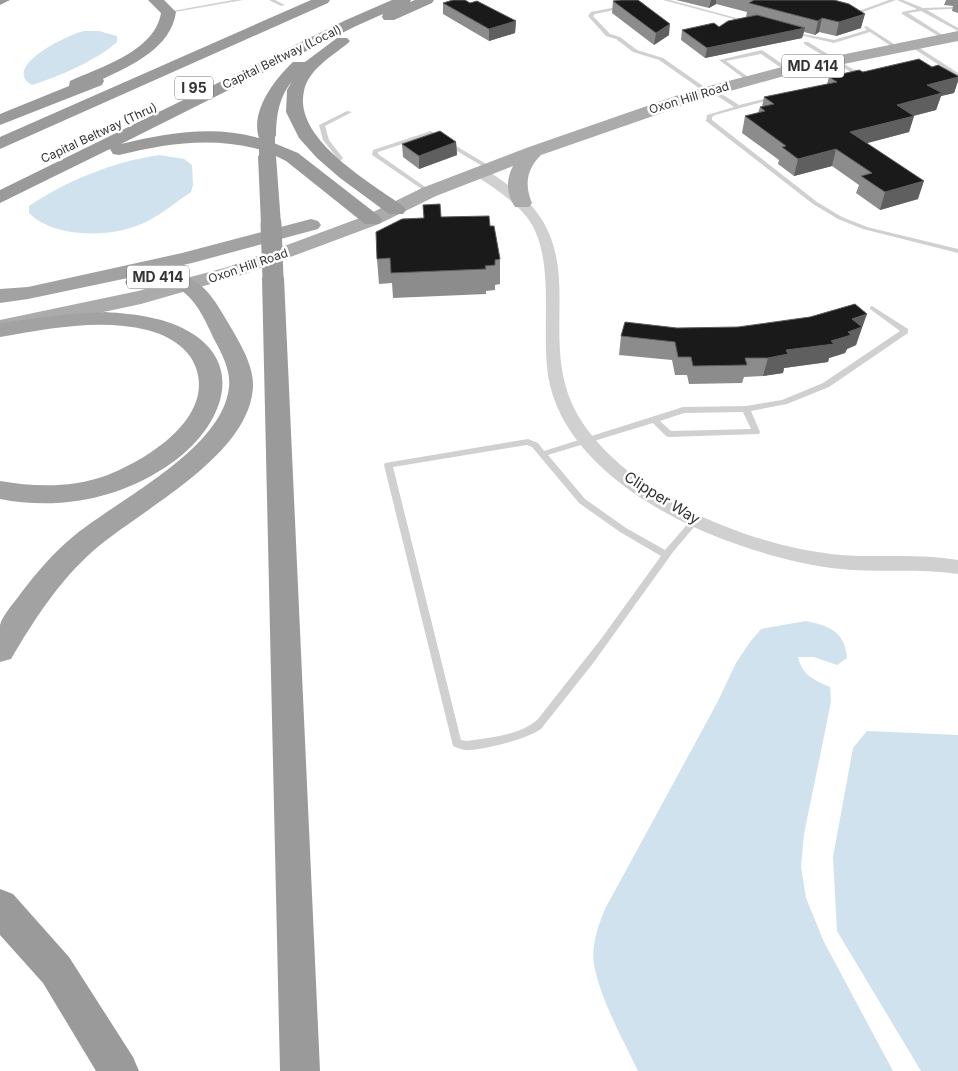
<svg xmlns="http://www.w3.org/2000/svg" width="958" height="1071" viewBox="0 0 958 1071" font-family="Inter,sans-serif">
  <style>
    .water { fill: #cfe2ee }
    .lines { fill: none; stroke-linecap: round; stroke-linejoin: round }
    .service { fill: #d0d0d0; fill-rule: evenodd }
    .minor { fill: #d0d0d0; fill-rule: evenodd }
    .primary { fill: #ababab; fill-rule: evenodd }
    .trunk { fill: #a2a2a2; fill-rule: evenodd }
    .motorway { fill: #9a9a9a; fill-rule: evenodd }
    .motorway-bridge-far1 { stroke: #9a9a9a; stroke-width: 16 }
    .motorway-bridge { stroke: #9a9a9a; stroke-width: 21 }
    .wall { fill: #8c8c8c }
    .shaded-wall { fill: #5f5f5f }
    .building { fill: #1a1a1a; stroke: #5f5f5f }
    .labels { text-anchor: middle; stroke-width: 5; stroke-linejoin: round; paint-order: stroke }
    .far-street-label { font-size: 12px; fill: #333; stroke: #fff }
    .shield { fill: #fff; stroke: #707070; stroke-width: 1 }
    .shield-label { font-size: 14px; font-weight: bold; fill: #333 }
    .street-label { font-size: 15px; fill: #333; stroke: #fff }
  </style>
  <rect width="100%" height="100%" fill="#fff"/>
  <path class="water" d="M84,31H99L117,36V42C97,60 58,77 32,85C0,67 69,34 84,31Z
    M159,155L184,159L192,165L193,185L191,192C176,202 162,214 146,222C114,238 55,239 29,213V206C68,180 113,162 159,155Z
    M806,621C830,626 845,632 847,658L837,665L814,657H798C802,675 814,680 830,687L831,702L804,834L801,867L806,898L824,942L893,1071H638C622,1038 601,1000 594,965C591,946 598,926 605,909L717,703L736,663L750,642L761,629Z
    M867,731L958,735V1071H921L837,931L833,857L853,748Z"/>
  <g class="lines">
    <path class="service" d="M233,0H243L169,13L167,12Z
      M269,0H275L285,5L281,6Z
      M663,0H670L751,22L749,23Z
      M889,0H896L852,16L848,15Z
      M897,0H903L923,8L953,7V9H951L927,10L958,28V31L921,11L908,13L949,39L945,40L902,14V12L917,9Z
      M642,2L644,3V4L595,14L593,16L610,34L620,37L637,50L663,58L703,86L714,89L739,105L777,96V98L715,115L712,117V120L817,202L842,217L867,227L958,249V253L863,229L838,219L813,204L706,121L707,115L734,107L710,91L699,88L659,60L633,52L616,39L606,36L588,16L591,12Z
      M866,26L902,49L897,50L870,32L834,43L791,33L793,32L834,40L867,30L864,27Z
      M804,42H808L864,76L859,77L804,44Z
      M911,45H915L958,73V77L911,47Z
      M762,50L791,70V72H787L761,54L726,61L751,79L752,80L749,82L719,60Z
      M347,111L352,112L325,126L329,140L343,158L336,165H332L331,164L337,158L323,140L319,125Z
      M431,131L493,168L494,169L489,170L430,135L378,152V154L431,191L432,192L429,194L372,155L373,150Z
      M872,306L908,329V333L829,387L787,404L751,411L760,432L759,434L669,437L666,436L653,423L548,455L585,499L626,528L665,550L692,519L695,518L699,521L673,552L594,662L541,729C528,739 486,749 469,750C464,751 458,748 453,746L384,465L385,463L528,439L538,443L544,451L683,407L746,406L782,400L823,383L900,331L870,309V307ZM743,412L751,429L671,431L660,421L684,413ZM527,445L532,447L579,503L620,532L661,556L601,639L538,719C520,736 490,737 467,741L461,740L393,467Z"/>
    <path class="minor" d="M481,169C493,172 506,184 516,191C591,252 538,331 573,406C594,450 644,487 686,509C734,533 788,550 841,555C880,558 919,553 958,560V574C919,568 880,573 841,569C808,566 774,557 742,546C669,522 569,467 550,385C538,335 559,257 526,216C512,199 494,188 476,176L475,173L476,170Z"/>
    <path class="primary" d="M958,31V41L784,76L702,99L541,155C527,169 524,184 532,203L529,207H515C506,194 506,179 513,166L436,196L379,224L242,275L141,304L0,334V320L138,291L228,267L365,216L422,188L529,147L690,91L782,67Z"/>
    <path class="trunk" d="M311,219L318,221L321,225L318,229L192,263L138,275C190,273 201,275 227,321C238,340 254,364 253,387C249,457 141,509 93,551C59,581 34,620 11,659L0,662C0,651 0,635 0,625C3,614 15,602 21,593C37,572 54,552 75,535C119,499 223,449 229,387C231,371 222,354 215,341C206,322 197,300 179,289L128,287L125,282L128,278L28,299L0,303V289L28,287L182,253Z
      M105,312C134,314 167,317 193,334C248,370 217,431 173,462C123,498 61,511 0,499V481C35,487 70,488 105,476C145,461 214,419 196,368C189,347 167,335 147,330C99,318 47,329 0,337V323L70,314Z"/>
    <path class="motorway" d="M0,0H10L0,5Z
      M148,0H164L176,12C171,48 132,65 103,79L104,81L102,85L0,125V114L69,86L70,81C101,67 155,51 161,13Z
      M311,0H330L328,3L0,149V137Z
      M392,0H411L410,2L415,0H434L432,3L394,20H384L382,17L383,14L356,26L121,144C166,133 214,125 259,138C250,111 275,79 293,62H305L337,38H347L350,41L347,44C332,56 308,70 304,91C293,139 370,182 403,206L406,210L403,214H389L340,178L317,158L299,138L286,112L287,90L292,81C279,97 276,116 276,136L269,141L298,153L379,216L382,220L379,224H365L286,161L276,156L281,224L278,228L271,230L264,228L261,224L258,156L265,151C215,136 168,143 119,155L113,154L110,149L0,203V190L346,20Z
      M273,272L281,273L284,278L320,1071H280L262,278L265,273Z
      M0,889L13,894L69,957L133,1057L139,1071H96L43,983L0,935Z"/>
    <path class="motorway-bridge-far1" d="M267,136V156"/>
    <path class="motorway-bridge" d="M271,224L273,278"/>
  </g>
  <path class="wall" d="M676,0H834L861,28L836,36L819,32L815,35L804,32L802,38L705,58L681,40L682,30L719,27L746,17L747,12L716,4L709,8Z
    M946,0H958V13L952,11L953,6L944,5Z
    M613,1L669,35L654,45L612,13Z
    M443,3H470L516,21L515,33L489,41L443,14Z
    M932,67L958,76V81L954,93L941,96L936,110L914,116L909,132L867,143L918,199L880,210L856,193L859,185L832,166L794,176L778,164L779,160L742,133L745,116L758,113L760,107H762L764,97L827,84L829,77L863,72Z
    M456,142L457,155L419,169L403,157L402,144Z
    M423,205L441,217L490,226L500,259V284L495,285V290L486,291V294L393,298L392,283L379,284L377,259L424,218Z
    M677,328L861,332H860L856,345L847,349L845,353L829,358L828,362L784,368L783,373L763,376L744,377L742,383L689,384L687,375H675L672,360L619,355L621,336Z"/>
  <path class="shaded-wall" d="M711,0H716V4L709,8Z
    M865,14L861,28L836,36L839,22Z
    M822,18L819,32L815,35L818,21Z
    M516,21L515,33L489,41V29Z
    M670,24L669,35L654,45L656,33Z
    M805,28L802,38L705,58L707,48Z
    M958,77V81L954,93L941,96L936,110L892,121L897,105L927,85Z
    M914,116L909,132L845,149L850,132Z
    M456,142L457,155L419,169V156Z
    M836,149L832,166L794,176L798,159Z
    M924,181L918,199L880,210L885,192Z
    M867,314L856,345L847,349L845,353L829,358L828,362L784,368L783,373L763,376L768,358L786,350L831,341L852,319Z"/>
  <path class="building" d="M453,0H465L470,3L477,1L516,21L489,29L443,3Z
    M621,0H638L670,24L656,33L613,1Z
    M754,0H834L849,4L865,14L839,22L822,18L818,21L749,3Z
    M757,15L805,28L707,48L682,30L714,23L719,27L728,21Z
    M919,59L932,67L938,65L958,76V77L927,85L942,93L897,105L914,116L850,132L924,181L885,192L861,176L872,173L836,149L798,159L782,147L786,146L745,116L765,111L760,107L774,104L764,97L837,82L829,77L859,70L863,72Z
    M440,131L456,142L419,156L402,144Z
    M440,204L441,217L489,216L490,226H494L500,259L495,260V265L485,266L486,269L391,273L390,258L377,259L376,232L402,219L424,218L423,205Z
    M855,304L867,314L852,319L862,327L848,332L851,335L831,341L834,344L786,350L788,354L768,358H745L747,365L693,366L691,357H678L675,342L621,336L625,322L677,328L738,327L810,317Z"/>
  <g class="labels">
    <g class="far-street-label">
      <text transform="translate(282 57) rotate(-26)" y="4">Capital Beltway (Local)</text>
      <text transform="translate(689 98) rotate(-17)" y="4">Oxon Hill Road</text>
      <text transform="translate(99 133) rotate(-25)" y="4">Capital Beltway (Thru)</text>
      <text transform="translate(248 266) rotate(-19)" y="4">Oxon Hill Road</text>
    </g>
    <g class="shield">
      <rect x="782" y="54.5" width="62" height="23" rx="4"/>
      <rect x="175" y="76.5" width="38" height="23" rx="4"/>
      <rect x="127" y="265.5" width="62" height="23" rx="4"/>
    </g>
    <g class="shield-label">
      <text x="813" y="71">MD 414</text>
      <text x="194" y="93">I 95</text>
      <text x="158" y="282">MD 414</text>
    </g>
    <g class="street-label">
      <text transform="translate(662 498) rotate(32)" y="5">Clipper Way</text>
    </g>
  </g>
</svg>
